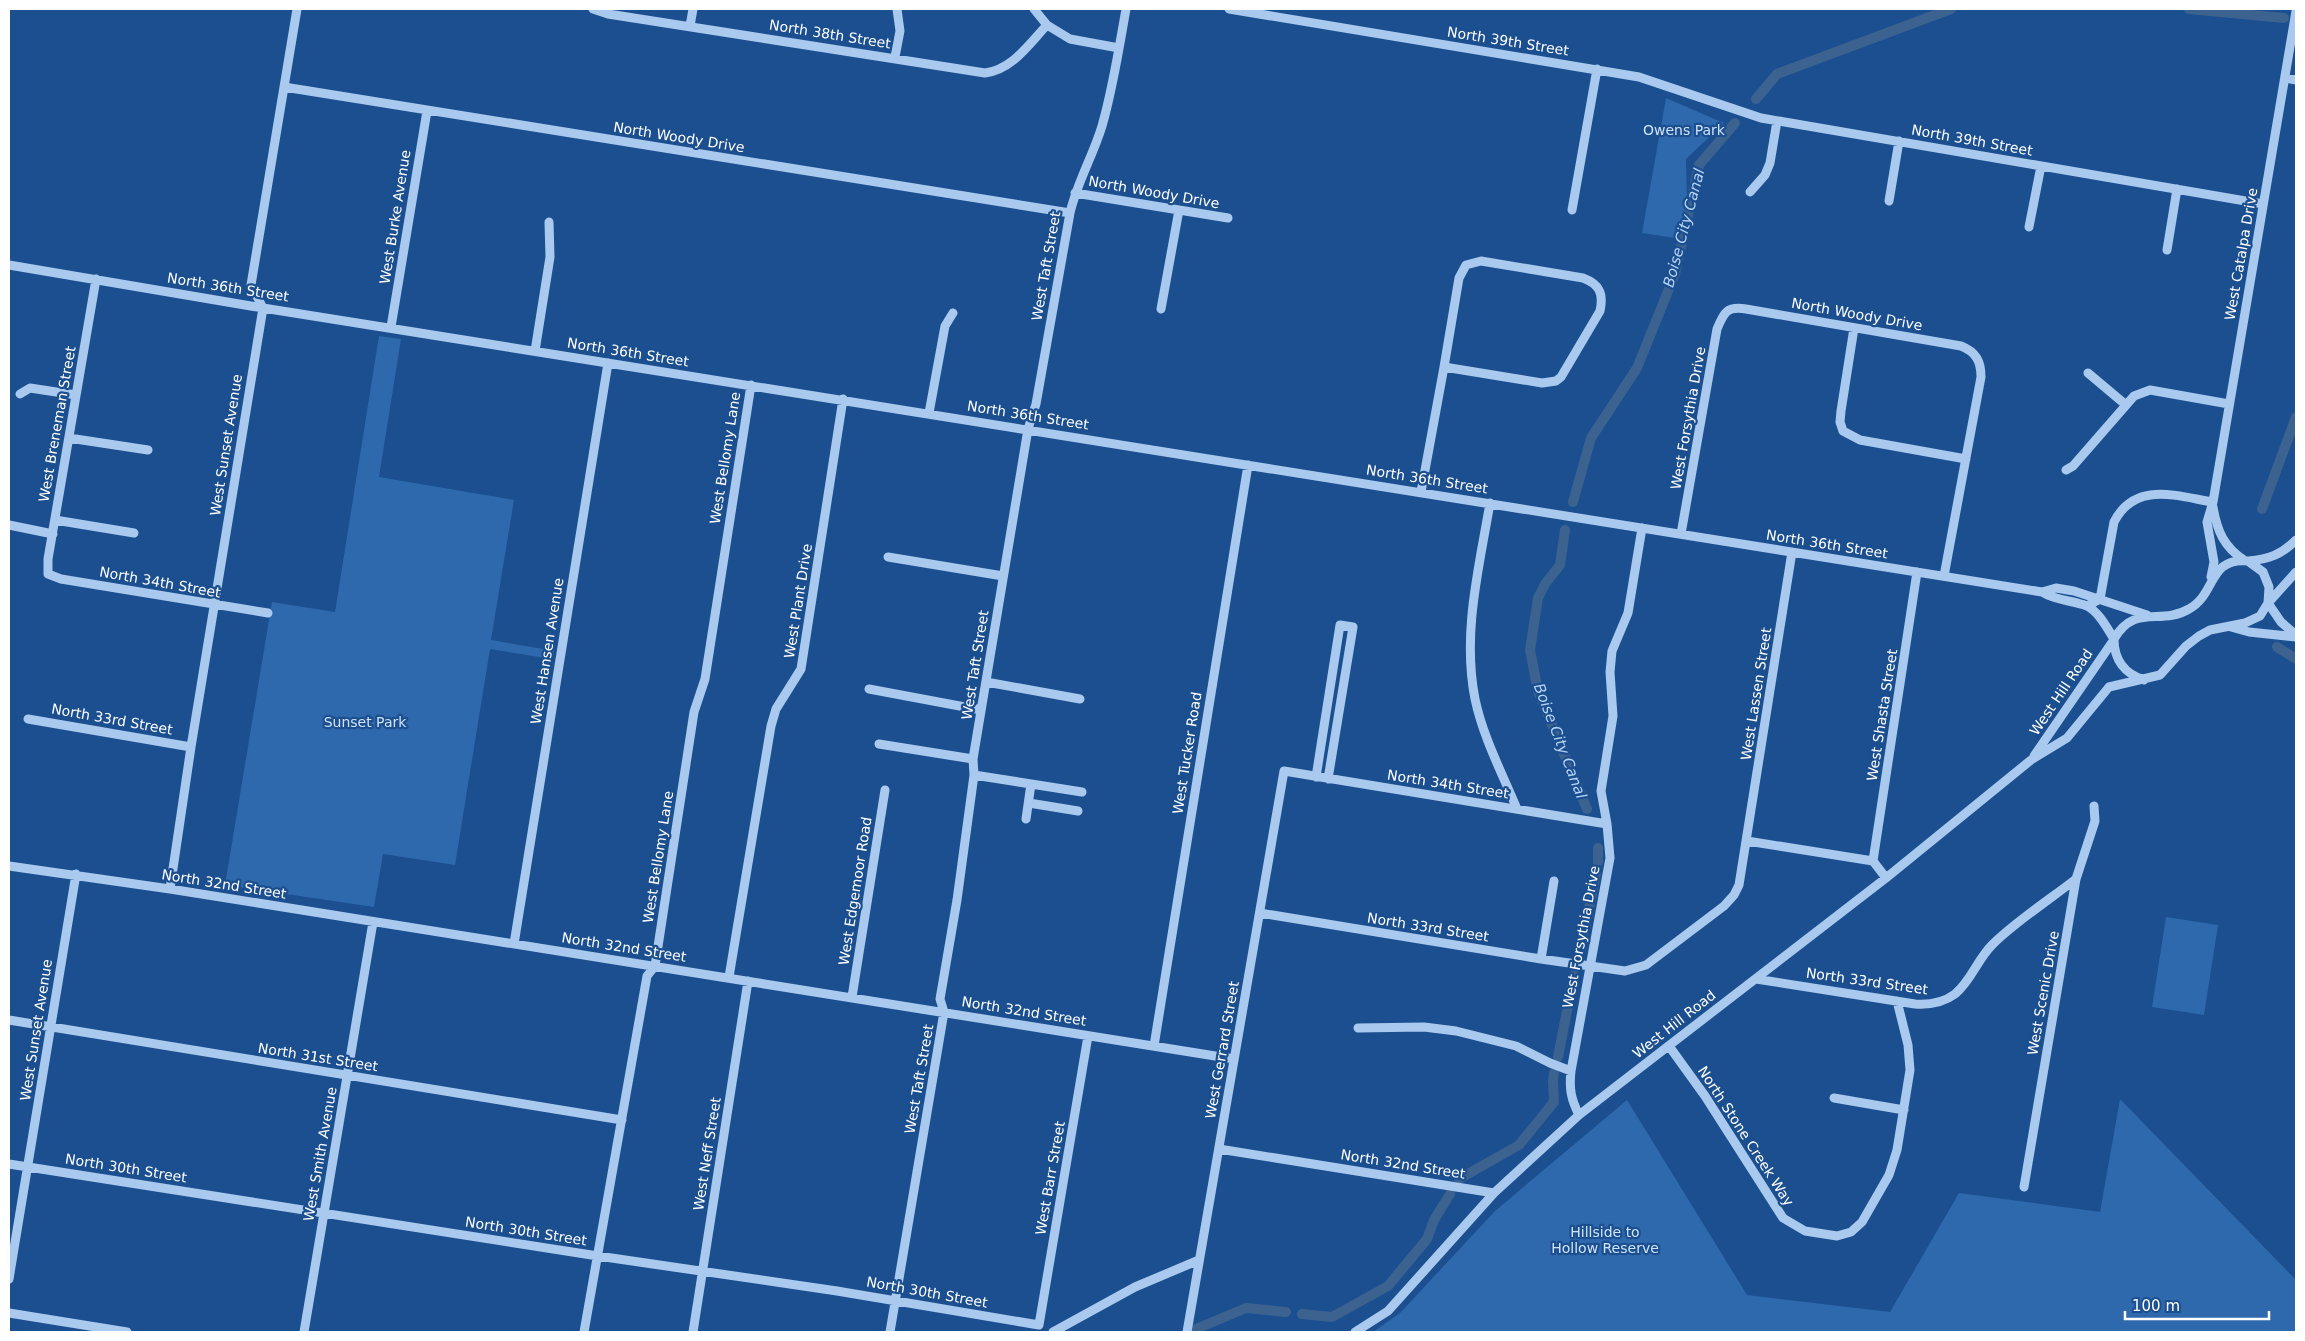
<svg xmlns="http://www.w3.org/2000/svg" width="2305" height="1341" viewBox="0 0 2305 1341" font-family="'DejaVu Sans',sans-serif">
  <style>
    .green { fill: #2e69ad }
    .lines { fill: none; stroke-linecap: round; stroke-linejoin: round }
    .canal { stroke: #3c6290; stroke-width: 10 }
    .minor { stroke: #a9c9ee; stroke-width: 9 }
    .labels { text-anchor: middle; stroke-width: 4.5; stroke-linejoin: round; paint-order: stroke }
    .street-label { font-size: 14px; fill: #fff; stroke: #1b4f8f }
    .park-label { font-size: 14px; fill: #cfe3fa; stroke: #1b4f8f }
    .water-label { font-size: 15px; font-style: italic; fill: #b5d3f5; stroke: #1b4f8f }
  </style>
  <rect width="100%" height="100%" fill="#1b4f8f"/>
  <path class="green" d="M1666,98L1724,123L1686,159L1688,240L1642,233Z
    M379,336L401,339L379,477L514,500L491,640L554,651L552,659L490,649L455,865L383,854L374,907L225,885L272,602L335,612Z
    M2166,917L2218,925L2204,1015L2152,1007Z
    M2120,1099L2296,1280V1332H1373L1400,1313L1495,1211L1627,1100L1747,1295L1890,1312L1959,1193L2100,1212Z"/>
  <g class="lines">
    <path class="canal" d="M2189,9L2284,18
      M1756,99L1777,74L1951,9
      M1573,502L1591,438L1637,368L1675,274L1699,165L1735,123
      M2262,509L2296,417
      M1565,530L1560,565L1545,584L1538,598L1530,650L1538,691L1587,809
      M2277,647L2296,659
      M1598,848V862
      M1580,952L1596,874
      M1558,1057L1574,975
      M1459,1179L1519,1145L1554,1102L1553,1081L1554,1073
      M1302,1314L1332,1317L1388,1286L1427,1239L1434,1220L1450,1194
      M1191,1331L1246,1308L1286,1312"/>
    <path class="minor" d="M593,9L608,14L985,73C1012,70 1029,44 1047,25
      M1034,9L1047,25L1070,39L1119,48
      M1229,9L1639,77L1761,118L2263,204
      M690,26L693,9
      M895,57L900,31L897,9
      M2285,78L2296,80
      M284,87L1070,213
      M1750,192L1765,175L1770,163L1777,121
      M1075,193L1228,218
      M1889,201L1899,141
      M1572,210L1597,69
      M2029,227L2041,166
      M2167,250L2177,189
      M9,265L263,308L2042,592C2056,601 2072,600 2087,606C2099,612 2107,628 2114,639
      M96,279L48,559V574L61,579L268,613
      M1161,309L1179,210
      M391,327L427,111
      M1854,328L1841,411L1840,422L1843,431L1860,440L1966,459
      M535,351L550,257L549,222
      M2088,373L2126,405
      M20,394L30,388L76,395
      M929,413L945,326L953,313
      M69,438L148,450
      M2066,470L2073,466L2134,396L2150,390L2229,404
      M1421,492L1444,367L1542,383L1556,381L1561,377L1600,311C1604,293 1599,284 1583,278L1481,261L1466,265L1459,278L1444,367
      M1490,503C1479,568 1462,633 1475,699C1483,737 1502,773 1517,809
      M2213,507C2217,531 2224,547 2244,560
      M55,520L134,533
      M9,525L53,534
      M1681,534L1717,329C1724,312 1727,306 1746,309L1961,346C1976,352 1981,361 1981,377L1944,576
      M888,557L1003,576
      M2248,561C2269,559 2281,555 2296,540
      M2211,577L2214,562L2207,522L2213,502L2296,11
      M2042,592L2056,588L2074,591L2147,615
      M2269,602L2296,572
      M2268,603L2281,622L2296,635
      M2087,606L2100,599L2114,522C2135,481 2176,496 2213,502
      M2231,627L2249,632L2296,637
      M986,682L1080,699
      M869,689L981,710
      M28,719L191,747
      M879,744L973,759
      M2034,756L2113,641
      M974,775L1082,792
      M1316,777L1340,625L1353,627L1328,779
      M1029,803L1078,811
      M1026,819L1031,784
      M1747,841L1873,861L1886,878
      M1873,861L1917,572
      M9,866L170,889L1234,1059
      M170,889L191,747L263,308L251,285L297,9
      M1260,913L1541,959L1625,971L1646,965L1724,906L1734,895L1739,885L1792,552
      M514,944L608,363
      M1541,959L1554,881
      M729,977L771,726L776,709L801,669L843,399
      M1756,979L1915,1004C1930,1005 1943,1003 1955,994C1971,981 1977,960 1992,945C2015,922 2049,900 2076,879
      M852,997L885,790
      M9,1020L622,1120
      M1358,1028L1424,1027L1456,1031L1516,1046L1550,1063L1571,1071
      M1154,1046L1248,465
      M1669,1046L1705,1096L1783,1218L1805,1231L1837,1236L1851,1232L1862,1222L1889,1175L1897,1150L1910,1070L1908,1045L1897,1001
      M1834,1098L1904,1110
      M1579,1115C1571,1099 1569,1089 1571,1071L1610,858L1607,824L1601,791L1613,716L1610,672L1612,651L1628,613L1642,528
      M1219,1149L1494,1193
      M9,1164L598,1256L837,1291L1039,1325
      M2024,1187L2076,879L2095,821L2094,806
      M9,1279L76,874
      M9,1313L127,1332
      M1039,1325L1088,1036
      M304,1332L373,922
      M584,1332L647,976L655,966L694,712L705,679L751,385
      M693,1332L748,981
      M890,1332L944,1012L940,999L957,900L974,775L973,759L1028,429L1036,404L1070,213C1077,182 1093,156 1102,126C1113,88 1119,48 1126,9
      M1053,1332L1135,1287L1199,1260
      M1187,1332L1284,771L1607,824
      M1355,1332L1388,1311L1494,1193L1579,1115L1886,878L2031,760L2067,738L2109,687L2160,675L2186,646L2199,636L2210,630L2245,623L2260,616L2268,603L2269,587L2263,572L2248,561C2208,557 2216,595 2189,609C2160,626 2135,603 2114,639C2114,660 2125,674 2144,680"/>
  </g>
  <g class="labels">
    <g class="street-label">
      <text transform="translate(830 34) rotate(9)" y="5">North 38th Street</text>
      <text transform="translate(1508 41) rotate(9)" y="5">North 39th Street</text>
      <text transform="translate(679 137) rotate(9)" y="5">North Woody Drive</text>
      <text transform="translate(1972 140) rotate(10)" y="5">North 39th Street</text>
      <text transform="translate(1154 192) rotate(10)" y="5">North Woody Drive</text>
      <text transform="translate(395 217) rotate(-81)" y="5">West Burke Avenue</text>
      <text transform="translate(2241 254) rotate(-80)" y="5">West Catalpa Drive</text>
      <text transform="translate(1046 266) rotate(-80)" y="5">West Taft Street</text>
      <text transform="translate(228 287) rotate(9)" y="5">North 36th Street</text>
      <text transform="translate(1857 314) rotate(10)" y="5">North Woody Drive</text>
      <text transform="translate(628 352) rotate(9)" y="5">North 36th Street</text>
      <text transform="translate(1028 415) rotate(9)" y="5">North 36th Street</text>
      <text transform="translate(1688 418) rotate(-80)" y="5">West Forsythia Drive</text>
      <text transform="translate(57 424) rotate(-80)" y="5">West Breneman Street</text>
      <text transform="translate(226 445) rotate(-81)" y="5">West Sunset Avenue</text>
      <text transform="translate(725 458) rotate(-81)" y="5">West Bellomy Lane</text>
      <text transform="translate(1427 479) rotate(9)" y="5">North 36th Street</text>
      <text transform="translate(1827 544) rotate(9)" y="5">North 36th Street</text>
      <text transform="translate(160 582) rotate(10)" y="5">North 34th Street</text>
      <text transform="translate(798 601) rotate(-81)" y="5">West Plant Drive</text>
      <text transform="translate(547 651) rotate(-81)" y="5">West Hansen Avenue</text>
      <text transform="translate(975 665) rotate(-81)" y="5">West Taft Street</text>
      <text transform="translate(2061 692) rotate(-56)" y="5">West Hill Road</text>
      <text transform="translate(1756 694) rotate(-81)" y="5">West Lassen Street</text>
      <text transform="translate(1882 715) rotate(-81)" y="5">West Shasta Street</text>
      <text transform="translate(112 719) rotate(10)" y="5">North 33rd Street</text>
      <text transform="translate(1187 753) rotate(-81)" y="5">West Tucker Road</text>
      <text transform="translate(1448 784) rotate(9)" y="5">North 34th Street</text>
      <text transform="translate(658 857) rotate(-81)" y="5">West Bellomy Lane</text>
      <text transform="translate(224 884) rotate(9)" y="5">North 32nd Street</text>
      <text transform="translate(855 891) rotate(-81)" y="5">West Edgemoor Road</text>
      <text transform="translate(1428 927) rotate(9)" y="5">North 33rd Street</text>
      <text transform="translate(1581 937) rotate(-79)" y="5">West Forsythia Drive</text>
      <text transform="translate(624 947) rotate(9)" y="5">North 32nd Street</text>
      <text transform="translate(1867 981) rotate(8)" y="5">North 33rd Street</text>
      <text transform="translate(2043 993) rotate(-80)" y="5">West Scenic Drive</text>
      <text transform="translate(1024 1011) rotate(9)" y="5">North 32nd Street</text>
      <text transform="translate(1674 1024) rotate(-38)" y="5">West Hill Road</text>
      <text transform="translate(36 1030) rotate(-81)" y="5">West Sunset Avenue</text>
      <text transform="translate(1222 1050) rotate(-80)" y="5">West Gerrard Street</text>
      <text transform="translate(318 1057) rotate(9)" y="5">North 31st Street</text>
      <text transform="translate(919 1079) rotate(-80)" y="5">West Taft Street</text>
      <text transform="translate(1746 1136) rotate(57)" y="5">North Stone Creek Way</text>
      <text transform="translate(320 1154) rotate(-80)" y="5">West Smith Avenue</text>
      <text transform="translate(707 1154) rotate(-81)" y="5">West Neff Street</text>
      <text transform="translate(1403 1164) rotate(9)" y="5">North 32nd Street</text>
      <text transform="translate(126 1168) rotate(9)" y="5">North 30th Street</text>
      <text transform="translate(1050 1178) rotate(-80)" y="5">West Barr Street</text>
      <text transform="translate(526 1231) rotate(9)" y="5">North 30th Street</text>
      <text transform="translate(927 1292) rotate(10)" y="5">North 30th Street</text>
    </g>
    <g class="park-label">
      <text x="1684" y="135">Owens Park</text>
      <text x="365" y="727">Sunset Park</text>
      <text x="1605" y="1237">Hillside to<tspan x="1605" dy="16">Hollow Reserve</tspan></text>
    </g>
    <g class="water-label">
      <text transform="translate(1684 228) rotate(-75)" y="5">Boise City Canal</text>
      <text transform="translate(1560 741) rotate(69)" y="5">Boise City Canal</text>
    </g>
  </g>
  <rect width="2305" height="1341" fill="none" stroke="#ffffff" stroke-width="20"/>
  <path d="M2125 1311v8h144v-8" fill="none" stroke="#ffffff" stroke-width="2.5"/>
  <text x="2132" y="1311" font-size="15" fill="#ffffff" stroke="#1b4f8f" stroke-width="4" paint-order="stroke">100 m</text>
</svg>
